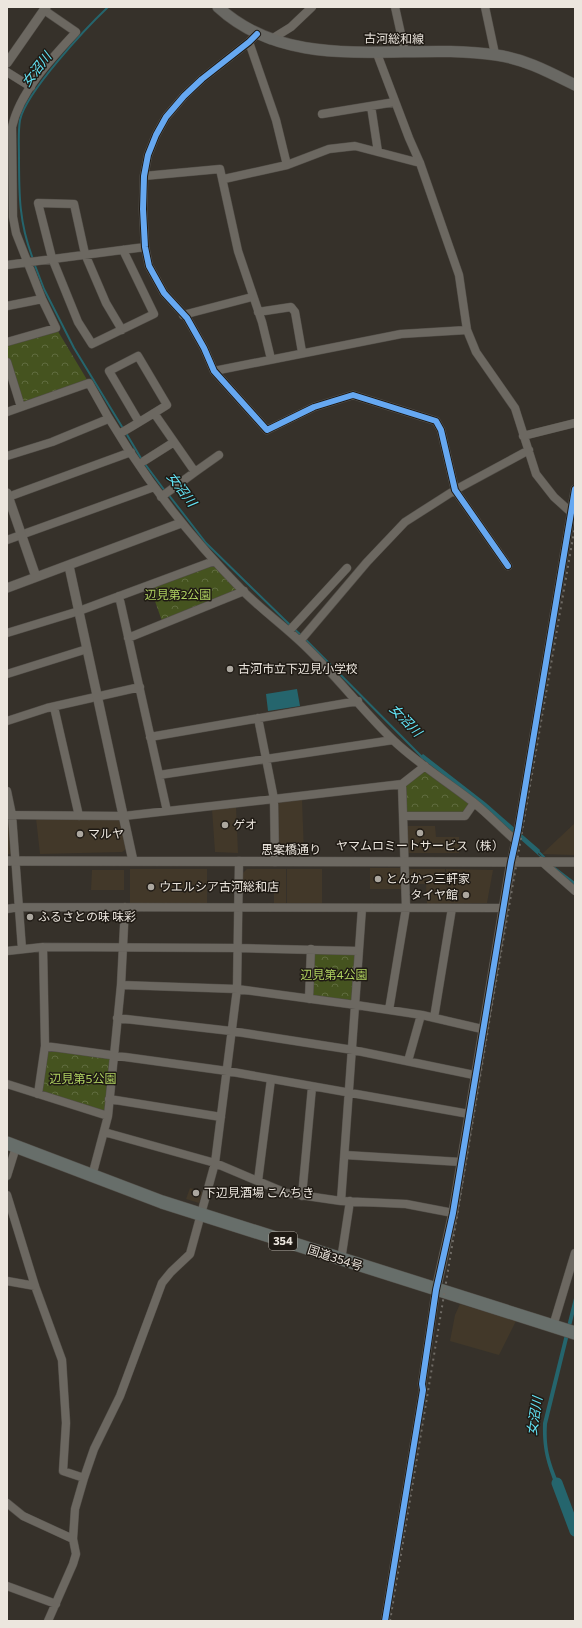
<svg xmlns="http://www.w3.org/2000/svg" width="582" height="1628" viewBox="0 0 582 1628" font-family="Commissioner,'Noto Sans JP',sans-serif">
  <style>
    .commercial { fill: #423829 }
    .park { fill: url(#park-crowns) }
    .water { fill: #25656d }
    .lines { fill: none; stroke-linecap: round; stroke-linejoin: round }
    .stream { stroke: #25656d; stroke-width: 2 }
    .river { stroke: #25656d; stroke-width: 11 }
    .minor-casing { stroke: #524e48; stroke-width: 9 }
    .tertiary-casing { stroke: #524e48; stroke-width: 10 }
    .secondary-casing { stroke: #524e48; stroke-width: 12 }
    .trunk-casing { stroke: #524e48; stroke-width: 14 }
    .minor { stroke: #6c6861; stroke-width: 8 }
    .tertiary { stroke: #6c6861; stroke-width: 9 }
    .secondary { stroke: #696863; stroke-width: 11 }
    .trunk { stroke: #676e6a; stroke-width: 13 }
    .rail { stroke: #706c66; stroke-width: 2; stroke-dasharray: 2 4; stroke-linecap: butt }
    .cycleway-casing { stroke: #1f1a14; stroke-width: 8 }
    .cycleway { stroke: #66a8f1; stroke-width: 6 }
    .poi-dot { fill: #aca79f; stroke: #1f1a14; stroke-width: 1.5 }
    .labels { text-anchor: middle; stroke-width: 3; stroke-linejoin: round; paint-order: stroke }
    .shield { fill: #1f1a14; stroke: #aea9a1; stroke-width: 1 }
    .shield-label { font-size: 11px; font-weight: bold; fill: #ece6de }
    .street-label { font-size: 12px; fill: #ece6de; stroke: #1f1a14 }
    .park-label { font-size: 12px; fill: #b0d360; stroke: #1f1a14 }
    .poi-label { font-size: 12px; fill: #ece6de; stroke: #1f1a14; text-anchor: start }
    .water-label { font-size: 13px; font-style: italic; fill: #64e8fb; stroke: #1f1a14 }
  </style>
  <defs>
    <pattern id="park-crowns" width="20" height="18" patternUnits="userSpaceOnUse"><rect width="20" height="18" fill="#45531f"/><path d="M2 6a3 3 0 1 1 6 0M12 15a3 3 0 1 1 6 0" fill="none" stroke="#606c3f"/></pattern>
  </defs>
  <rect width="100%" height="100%" fill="#36312a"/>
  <path class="commercial" d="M302,799L304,854L277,853L278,801Z
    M236,807L238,853L215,852L212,809Z
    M7,817L10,820L12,854H7Z
    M36,818L119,819L126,849L122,852L40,854Z
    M575,823V855L542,854Z
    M405,826H435L436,837H459V853H406Z
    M370,868H400L402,889H370Z
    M130,869H207V904H130Z
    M247,869H286V904H274V886L242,885L243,873Z
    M287,869H322V904H287Z
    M407,869H445L447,903L446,869L493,870L487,903L427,904L426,884H407Z
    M92,870H124V890H91Z
    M190,1188L203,1192L199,1203L186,1199Z
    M460,1304L516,1321L499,1355L450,1341L455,1315Z"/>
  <path class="park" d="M56,328L89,383L21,407L7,362V342Z
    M214,561L244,591L163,624L149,584Z
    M425,766L474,803L465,816H404L402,784Z
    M311,949L359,951L356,1005L309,999Z
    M45,1046L114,1055L108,1116L38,1094Z"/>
  <path class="water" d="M297,689L300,706L268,711L266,694Z
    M423,754L486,803L540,850L538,854L575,882V888L483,806L420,757Z
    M575,1294V1310L547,1424C545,1455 553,1468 564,1496L560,1498C549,1468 542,1455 543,1423Z"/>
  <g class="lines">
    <path class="stream" d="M33,259C19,223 19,194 19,157C19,145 18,132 20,120C26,92 86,28 108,7
      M34,263L44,289L74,348L124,430
      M126,433L142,460
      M145,464L165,491
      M168,494L206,543L290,625
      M293,628L302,636
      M305,639L423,758
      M537,850L545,858"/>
    <path class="river" d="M557,1483L575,1531"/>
    <defs>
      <path id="minor" d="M395,7L405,52
        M485,7L495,54
        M257,34L249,42L202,79L184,96L166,117L156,135L148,155L144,176L143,209L145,247L149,266L164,293L187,318L204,348L214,371L267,430L314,407L353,395L436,421L441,430L455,490L508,566
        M270,40L291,27L312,7
        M249,42L276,120L287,165
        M376,51L409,138L420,163L459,275L467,330L476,352L515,408L536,474L554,497L575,516
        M7,72L31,87
        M371,106L378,152
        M322,114L395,102
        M144,176L220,169L238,251L262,322L271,359
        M224,179L287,165L329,149L355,146L420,163
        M7,265L145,247
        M7,306L42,299
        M258,312L291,307L295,312L302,352
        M183,315L252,297
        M122,330L106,303L85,254L74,204L38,203L52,258L78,322L92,344L154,314L123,250
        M7,342L56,328L42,299L16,233L13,217L12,127C20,91 52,58 76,32L44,10
        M7,362L21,407
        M214,371L401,334L467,330
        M7,412L89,383C130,460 182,529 243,591C263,611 287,628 307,648C337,677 363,711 393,740C417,763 446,781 473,802C488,814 501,828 515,840
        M154,413L195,472L219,455
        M119,434C135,425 151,415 167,405L138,356L109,371L139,422
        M523,436L575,423
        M7,456L52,442L108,419
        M144,461L174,442
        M8,497L131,452
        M161,497L195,472
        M7,540L154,487
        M119,596L167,811
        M289,631L347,568
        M7,633L79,611L214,561
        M128,638L244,591
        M300,641L367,562L405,522L455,490L529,450
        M7,674L87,649
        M54,707L79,816
        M258,718L274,799L275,862
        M7,721L47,708L140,687
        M150,737L358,701
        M159,775L393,740
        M7,791L12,815L22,949
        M7,815L124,816L274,799L402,784L425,766
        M404,816H465L474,803
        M541,861L575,891
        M511,862L518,830L575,489
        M7,909L19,907L503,908
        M7,951L43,947L238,948L359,951
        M121,985L237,989L356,1005L422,1015L482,1029
        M309,999L311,949
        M389,1010L406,908L402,784
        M117,1018L231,1031L353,1050L474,1075
        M434,1018L452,908
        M45,1046L227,1071L469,1114
        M408,1061L421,1015
        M7,1084L108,1116
        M38,1094L45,1046L43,947
        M109,1099L221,1117
        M104,1132L215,1163L286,1193L341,1201L406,1204L453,1213
        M345,1155L461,1162
        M7,1176L16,1147
        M92,1176L108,1116L121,985L125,907
        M258,1181L271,1079
        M7,1195L35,1286L62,1360L66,1423L63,1471L84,1478
        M302,1196L312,1087
        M341,1201L362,908
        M341,1260L350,1201
        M7,1281L35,1286
        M553,1326L575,1253
        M7,1503L23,1516L73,1539
        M7,1586L56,1604
        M48,1621L73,1564L76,1554L73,1539L75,1509L84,1478L94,1449L120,1396L162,1283L171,1272L190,1254L215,1163L237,989L239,861
        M385,1621L423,1390L422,1384L436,1290"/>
      <path id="tertiary" d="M7,63L46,7
        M7,493L36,577
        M69,566L133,861
        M7,588L181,523
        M7,861L575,862
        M436,1290L453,1213L511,862"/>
      <path id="secondary" d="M218,7C294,77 404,41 496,55C525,59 549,72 575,85"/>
      <path id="trunk" d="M7,1143L162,1202L575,1333"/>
    </defs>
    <use href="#minor" class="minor-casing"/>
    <use href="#tertiary" class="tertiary-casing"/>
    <use href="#secondary" class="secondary-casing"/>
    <use href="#trunk" class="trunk-casing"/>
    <use href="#minor" class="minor"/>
    <use href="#tertiary" class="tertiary"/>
    <use href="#secondary" class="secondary"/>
    <use href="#trunk" class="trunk"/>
    <path class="rail" d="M390,1621L491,1011L575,526"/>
    <defs>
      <path id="cycleway" d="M257,34L249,42L202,79L184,96L166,117L156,135L148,155L144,176L143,209L145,247L149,266L164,293L187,318L204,348L214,371L267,430L314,407L353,395L436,421L441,430L455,490L508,566
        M385,1621L423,1390L422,1384L436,1290L453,1213L511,862L518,830L575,489"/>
    </defs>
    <use href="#cycleway" class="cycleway-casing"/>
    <use href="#cycleway" class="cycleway"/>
  </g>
  <g class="poi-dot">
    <circle cx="230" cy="669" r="4"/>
    <circle cx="225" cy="825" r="4"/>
    <circle cx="420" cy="833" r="4"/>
    <circle cx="80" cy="834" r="4"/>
    <circle cx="378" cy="879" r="4"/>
    <circle cx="151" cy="887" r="4"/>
    <circle cx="466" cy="895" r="4"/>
    <circle cx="30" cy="917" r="4"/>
    <circle cx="196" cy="1193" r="4"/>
  </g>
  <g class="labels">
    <rect class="shield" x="269" y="1232" width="28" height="18" rx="3"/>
    <g class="shield-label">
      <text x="283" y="1245">354</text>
    </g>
    <g class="street-label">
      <text transform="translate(394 39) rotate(1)" y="4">古河総和線</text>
      <text x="291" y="854">思案橋通り</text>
      <text transform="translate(335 1258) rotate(18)" y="4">国道354号</text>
    </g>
    <g class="park-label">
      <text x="178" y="599">辺見第2公園</text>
      <text x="334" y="979">辺見第4公園</text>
      <text x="83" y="1083">辺見第5公園</text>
    </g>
    <g class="poi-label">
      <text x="238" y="673">古河市立下辺見小学校</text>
      <text x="233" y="829">ゲオ</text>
      <text x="88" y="838">マルヤ</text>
      <text x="420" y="850" text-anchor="middle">ヤマムロミートサービス（株）</text>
      <text x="386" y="883">とんかつ三軒家</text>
      <text x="159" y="891">ウエルシア古河総和店</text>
      <text x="458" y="899" text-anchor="end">タイヤ館</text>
      <text x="38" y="921">ふるさとの味 味彩</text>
      <text x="204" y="1197">下辺見酒場 こんちき</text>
    </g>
    <g class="water-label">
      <text transform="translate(36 69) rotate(-52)" y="5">女沼川</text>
      <text transform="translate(182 489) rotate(53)" y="5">女沼川</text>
      <text transform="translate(406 720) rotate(46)" y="5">女沼川</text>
      <text transform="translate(534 1416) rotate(-81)" y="5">女沼川</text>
    </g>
  </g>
  <rect width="582" height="1628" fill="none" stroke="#ece6de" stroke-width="16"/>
</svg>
